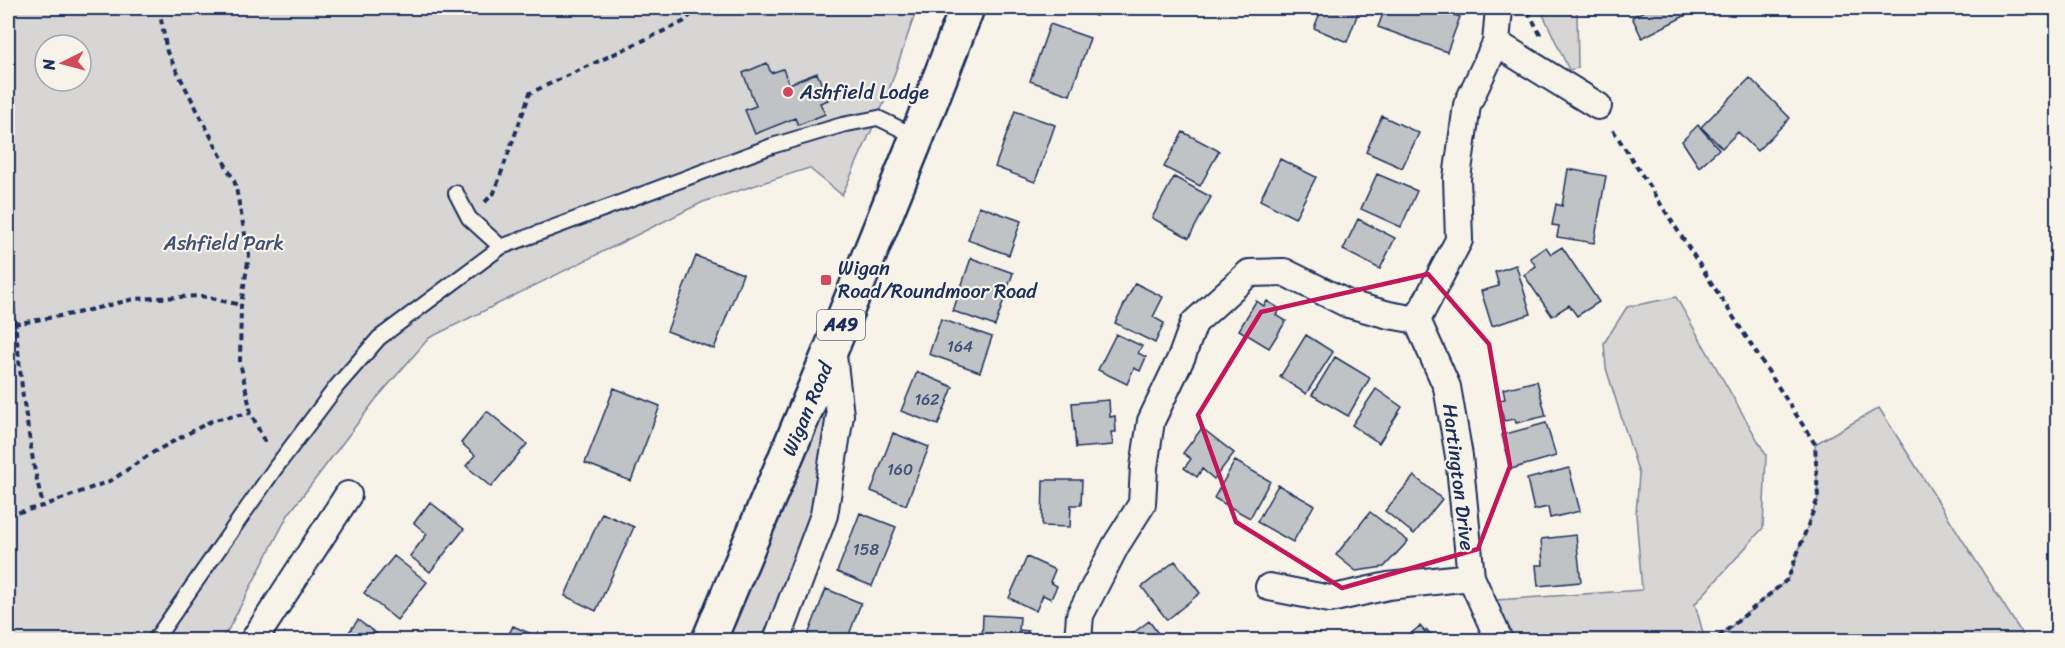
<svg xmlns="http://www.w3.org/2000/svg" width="2065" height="648" viewBox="0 0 2065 648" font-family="Sriracha,sans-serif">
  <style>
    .green { fill: #d7d6d4; stroke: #798299; stroke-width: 1.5; fill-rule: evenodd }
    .building { fill: #c0c3c5; stroke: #1b2f5e; stroke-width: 1.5 }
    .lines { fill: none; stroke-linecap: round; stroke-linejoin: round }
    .service-casing { stroke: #1b2f5e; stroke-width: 18 }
    .minor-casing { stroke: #1b2f5e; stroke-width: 30 }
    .trunk-casing { stroke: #1b2f5e; stroke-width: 38 }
    .path { stroke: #1b2f5e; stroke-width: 4; stroke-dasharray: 6 4.5; stroke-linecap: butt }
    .service { stroke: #f7f3e8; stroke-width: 14 }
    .minor { stroke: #f7f3e8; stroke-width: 26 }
    .trunk { stroke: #f7f3e8; stroke-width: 33 }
    .marked { fill: none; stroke: #c2185b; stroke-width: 4.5; stroke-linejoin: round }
    .poi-dot { fill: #d1495b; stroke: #f7f3e8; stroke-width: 2 }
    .labels { text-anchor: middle; stroke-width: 4.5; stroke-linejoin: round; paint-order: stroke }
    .number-label { font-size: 16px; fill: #445478 }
    .shield { fill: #f7f3e8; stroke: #5d6a87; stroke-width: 1.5 }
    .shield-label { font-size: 18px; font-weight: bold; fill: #1b2f5e }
    .poi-label { font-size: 20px; fill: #1b2f5e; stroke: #f7f3e8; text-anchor: start }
    .park-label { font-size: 20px; fill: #415076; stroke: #f7f3e8 }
    .street-label { font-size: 20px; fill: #1b2f5e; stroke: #f7f3e8 }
  </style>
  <rect width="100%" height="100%" fill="#f7f3e8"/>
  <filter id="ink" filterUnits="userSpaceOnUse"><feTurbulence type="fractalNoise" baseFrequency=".0167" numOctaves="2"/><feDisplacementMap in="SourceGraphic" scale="12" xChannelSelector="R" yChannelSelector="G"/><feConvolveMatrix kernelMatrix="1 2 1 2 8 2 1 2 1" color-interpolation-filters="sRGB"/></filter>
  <g filter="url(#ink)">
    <path class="green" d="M8,8H917L887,96L842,195L809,168L703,202L429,338L376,399L288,515L228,630L220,640H8ZM45,45H81V81H45Z
      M1540,8H1573L1577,13L1578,68L1569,70Z
      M1676,297L1766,455L1763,528L1695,604L1705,640H1499L1481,601L1642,590L1636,514L1639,474L1606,368L1604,343L1627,307Z
      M832,347L840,415L777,640H709Z
      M1879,408L2026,640H1715L1788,579L1818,498L1815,444Z"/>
    <path class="building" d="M1074,8H1099L1096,16Z
      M1322,8H1347L1358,13L1347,42L1314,28Z
      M1385,8H1434L1460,17L1447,52L1378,27Z
      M1650,8H1700L1642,38L1632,17Z
      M1050,24L1090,38L1070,95L1030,81Z
      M767,63L771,73L783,69L789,84L817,73L828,100L820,103L825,114L798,125L795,118L755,134L745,110L756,106L743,73Z
      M1750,78L1790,118L1757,151L1738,132L1722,148L1701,127Z
      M1015,111L1055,125L1035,182L995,167Z
      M1382,116L1419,133L1402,168L1366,152Z
      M1698,125L1719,149L1699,167L1682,141Z
      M1183,132L1219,151L1200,186L1164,167Z
      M1280,159L1316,177L1295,218L1260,200Z
      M1568,169L1606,176L1594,243L1557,237L1559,226L1552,225L1556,204L1562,206Z
      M1377,174L1417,191L1401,227L1361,209Z
      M1174,177L1211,197L1189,238L1152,218Z
      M979,206L1021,221L1009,255L968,240Z
      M1358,219L1395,238L1380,269L1343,250Z
      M1546,247L1551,254L1562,247L1599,302L1577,316L1569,305L1552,316L1524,275L1536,266L1530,258Z
      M696,256L743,274L714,349L667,331Z
      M971,258L1013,273L995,326L953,311Z
      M1516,265L1531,314L1492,326L1481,291L1499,286L1495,272Z
      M1135,283L1163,297L1153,317L1164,323L1155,343L1115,323Z
      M1256,301L1264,306L1267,301L1280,309L1276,315L1286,321L1269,348L1239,330Z
      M941,319L992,337L980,372L929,354Z
      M1116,334L1142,346L1138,353L1146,357L1140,371L1134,368L1127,384L1098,370Z
      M1306,335L1333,352L1306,394L1280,377Z
      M1335,357L1370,378L1348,416L1312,395Z
      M917,372L953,387L938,425L901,411Z
      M1537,381L1546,416L1516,423L1515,419L1504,421L1499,400L1505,399L1503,389Z
      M614,388L660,406L631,481L585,463Z
      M1376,389L1402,407L1379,443L1352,425Z
      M1109,400L1110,417L1115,416L1116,432H1111L1113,445L1076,448L1072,403Z
      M487,411L527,444L491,487L466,466L475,455L461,443Z
      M1546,423L1556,456L1511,469L1502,435Z
      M1202,428L1234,453L1214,479L1202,469L1197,477L1184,468L1191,459L1183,453Z
      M893,433L929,447L906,505L871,491Z
      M1235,461L1270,481L1250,518L1214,498Z
      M1569,468L1580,511L1550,518L1548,507L1534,510L1527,479Z
      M1414,476L1442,499L1414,534L1385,511Z
      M1043,480H1082L1081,505H1071L1070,527L1042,526Z
      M1278,485L1314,505L1293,542L1257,522Z
      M430,502L464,529L430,572L410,556L427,534L414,523Z
      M1370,512L1408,541L1384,567L1356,571L1336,555Z
      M602,513L634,527L596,611L565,596Z
      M860,513L896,527L872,586L837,572Z
      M1576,535L1581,582L1538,586L1536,565H1543L1541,539Z
      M394,556L427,582L397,620L364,593Z
      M1027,557L1055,570L1050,582L1057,586L1051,599L1043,595L1036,611L1009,598Z
      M1175,561L1200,593L1167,620L1142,587Z
      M826,589L861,603L847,640H806Z
      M983,615L1020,617L1019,630L1028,631L1027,640H982Z
      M358,620L385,640H343Z
      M1149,621L1163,640H1124Z
      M513,626L545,640H506Z
      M1420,626L1425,632L1427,630L1436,640H1403Z"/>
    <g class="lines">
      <defs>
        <path id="service" d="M456,193L469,218L501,247
          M155,640L276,467L337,386L379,338L501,247L772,146L842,125L878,118L917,137"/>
        <path id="minor" d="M1499,8L1496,43L1467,105L1457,178L1459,240L1417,320L1447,387L1459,456L1471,577L1499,640
          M1496,43L1598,106
          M1269,587L1330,599L1388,586L1471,577
          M254,640L348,495
          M777,640L824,515L840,415L832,347
          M1078,640L1080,615L1116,545L1142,504L1144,467L1151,421L1182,356L1194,323L1249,273L1284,272L1348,304L1389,315L1417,320"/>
        <path id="trunk" d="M709,640L832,347L917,137L967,8"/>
      </defs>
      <use href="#service" class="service-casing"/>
      <use href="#minor" class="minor-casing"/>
      <use href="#trunk" class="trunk-casing"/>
      <path class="path" d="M159,8L167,52L235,183L249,255L241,305L240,362L251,413L266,445
        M740,8L748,12
        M1528,11L1541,36
        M1613,130L1815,444L1818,498L1788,579L1715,640
        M485,202L494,193L530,93L683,22L698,8
        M8,256L23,397L34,467L43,506
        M14,324L77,313L134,299L201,296L241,305
        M8,515L43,506L112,480L152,453L213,420L251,413"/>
      <use href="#service" class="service"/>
      <use href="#minor" class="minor"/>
      <use href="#trunk" class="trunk"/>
    </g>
  </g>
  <path class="marked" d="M1428,274L1489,344L1510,466L1478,549L1342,588L1236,522L1198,415L1261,312Z"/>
  <g class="poi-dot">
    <circle cx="788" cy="92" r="6"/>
    <rect x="820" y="274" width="12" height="12" rx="3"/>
  </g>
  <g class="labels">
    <g class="number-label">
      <text x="960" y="352">164</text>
      <text x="927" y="405">162</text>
      <text x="900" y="475">160</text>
      <text x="866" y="555">158</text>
    </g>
    <rect class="shield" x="817" y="310" width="48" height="30" rx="4.5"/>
    <g class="shield-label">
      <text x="841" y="331">A49</text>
    </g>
    <g class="poi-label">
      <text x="800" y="99">Ashfield Lodge</text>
      <text x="838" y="275">Wigan<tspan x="838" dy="23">Road/Roundmoor Road</tspan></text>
    </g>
    <g class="park-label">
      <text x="224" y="250">Ashfield Park</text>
    </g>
    <g class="street-label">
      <text transform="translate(807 409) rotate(-67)" y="7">Wigan Road</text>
      <text transform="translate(1459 477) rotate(83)" y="7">Hartington Drive</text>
    </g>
  </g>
  <rect width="2065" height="648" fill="none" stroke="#f7f3e8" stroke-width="30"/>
  <rect x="15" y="15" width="2035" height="618" fill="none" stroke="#1b2f5e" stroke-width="2" filter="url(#ink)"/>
  <g transform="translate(63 63) rotate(264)"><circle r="28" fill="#f7f3e8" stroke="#9fa5b1" stroke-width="1.5"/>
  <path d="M0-4.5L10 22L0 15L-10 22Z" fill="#d1495b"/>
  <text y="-9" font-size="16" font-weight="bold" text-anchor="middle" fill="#1b2f5e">N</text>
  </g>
</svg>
